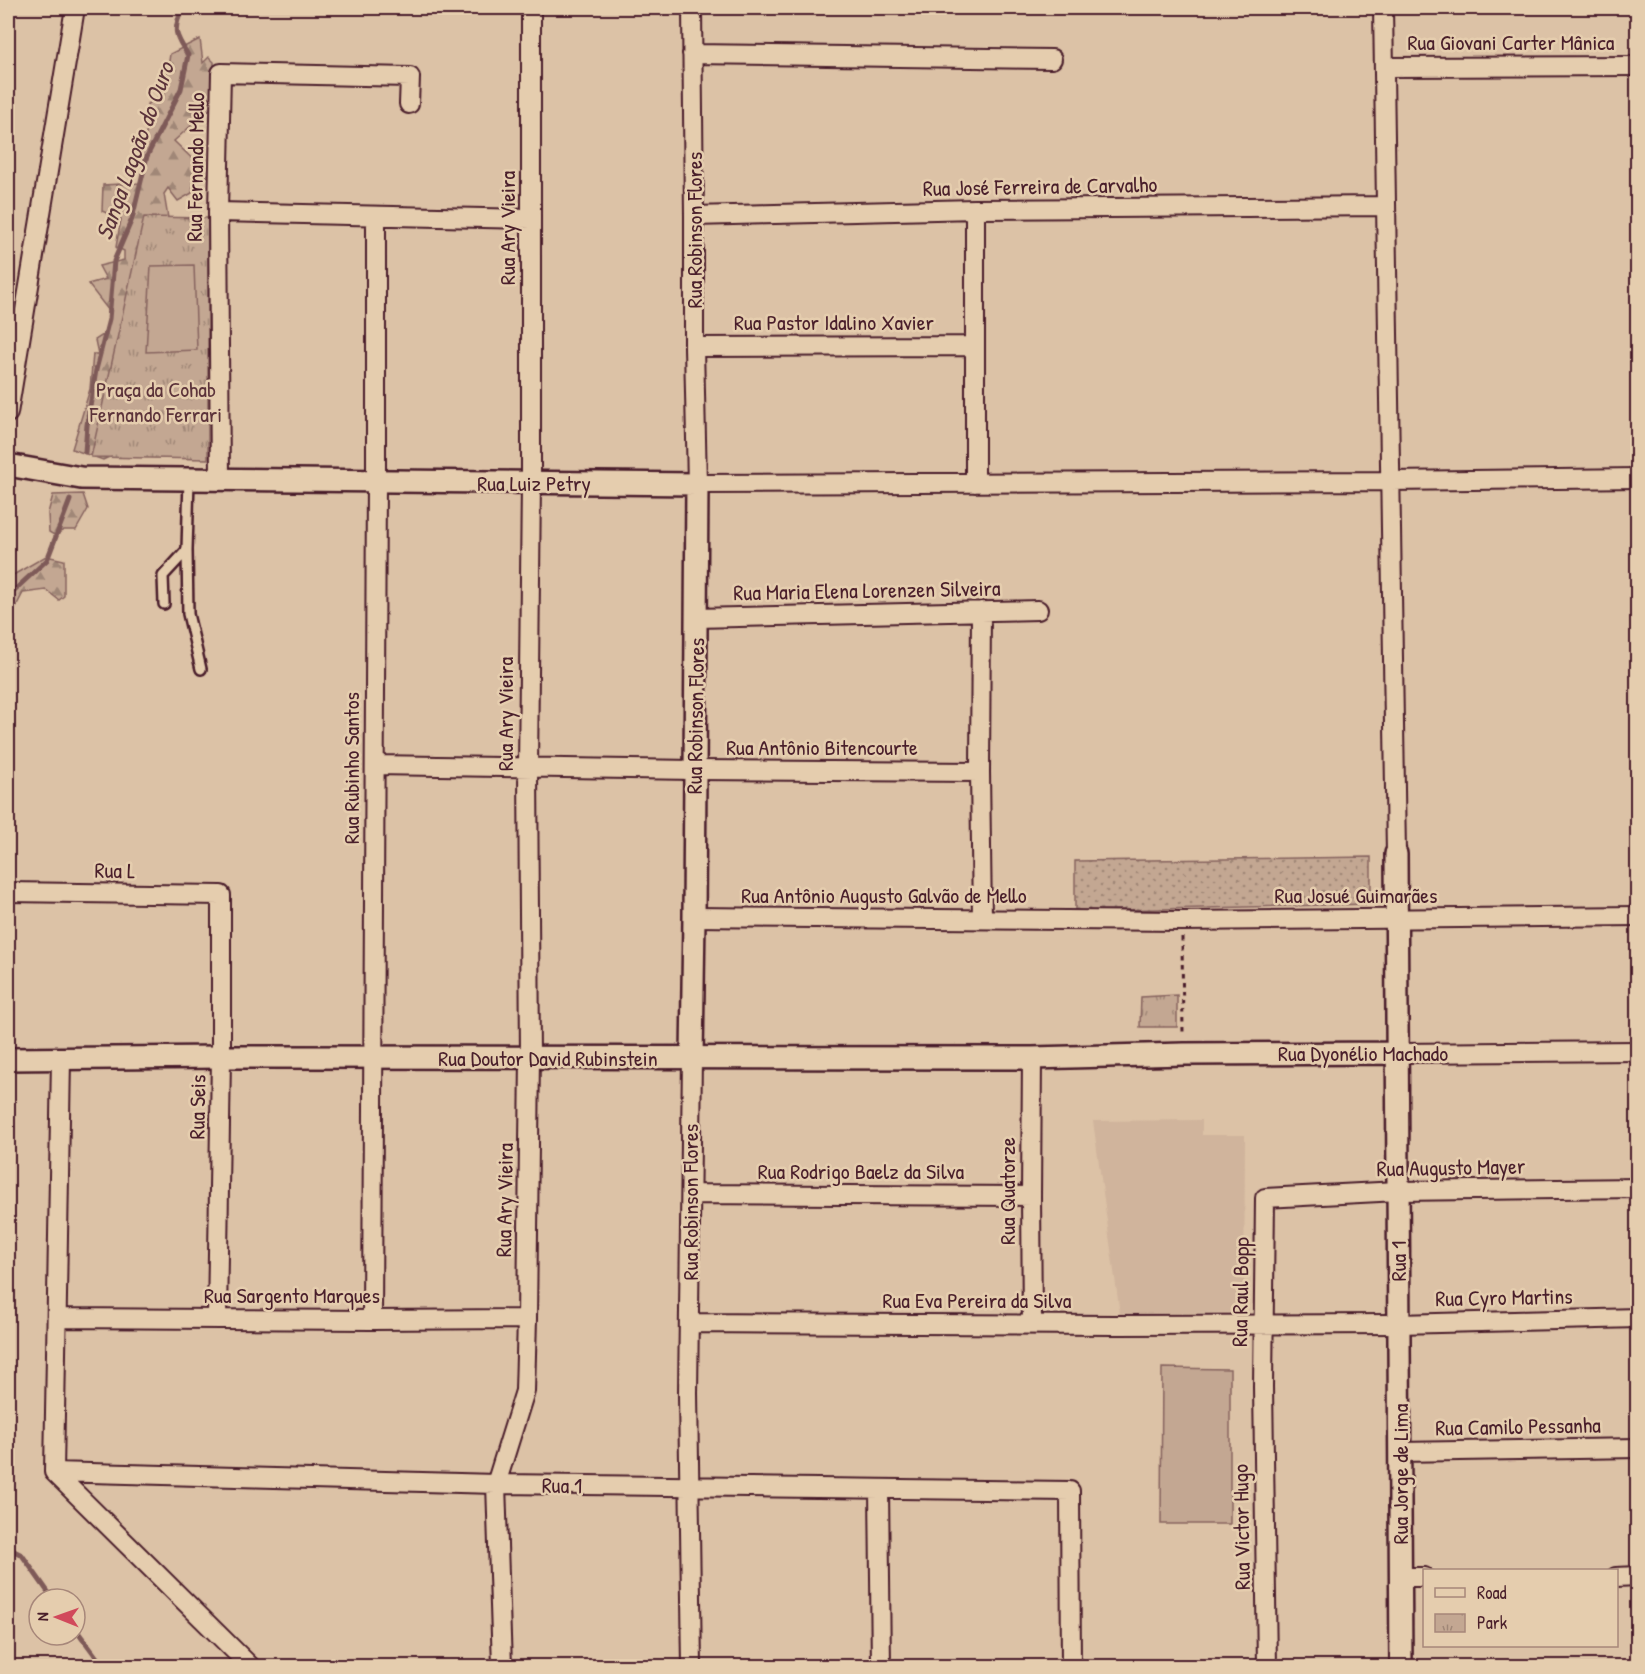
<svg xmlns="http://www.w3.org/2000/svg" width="1645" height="1674" viewBox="0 0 1645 1674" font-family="'Patrick Hand',sans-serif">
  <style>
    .built { fill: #d0b49c }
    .grass { fill: url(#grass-dots); stroke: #86635e; stroke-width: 1.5 }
    .forest { fill: url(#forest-firs); stroke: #86635e; stroke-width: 1.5 }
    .park { fill: url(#park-tufts); stroke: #86635e; stroke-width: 1.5 }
    .pitch { fill: #c3a792; stroke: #86635e; stroke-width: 1.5 }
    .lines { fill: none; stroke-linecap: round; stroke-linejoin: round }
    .stream { stroke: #7e5a58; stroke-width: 5 }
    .service-casing { stroke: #4a1f2b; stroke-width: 14 }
    .minor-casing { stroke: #4a1f2b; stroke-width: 22 }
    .tertiary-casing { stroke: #4a1f2b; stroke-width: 26 }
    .path { stroke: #4a1f2b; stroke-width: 3; stroke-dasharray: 4.5 4.5; stroke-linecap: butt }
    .service { stroke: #e5cdae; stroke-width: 9 }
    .minor { stroke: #e5cdae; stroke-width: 18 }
    .tertiary { stroke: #e5cdae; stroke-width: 21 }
    .labels { text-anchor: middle; stroke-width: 5; stroke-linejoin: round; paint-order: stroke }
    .street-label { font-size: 22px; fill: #4a1f2b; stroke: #e5cdae }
    .park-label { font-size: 22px; fill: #5c333a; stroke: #e5cdae }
    .water-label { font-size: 24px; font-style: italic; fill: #5b333a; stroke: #e5cdae }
  </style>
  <defs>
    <pattern id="grass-dots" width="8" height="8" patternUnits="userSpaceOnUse" patternTransform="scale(1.5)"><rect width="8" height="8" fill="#c3a792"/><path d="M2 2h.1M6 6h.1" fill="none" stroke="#a08777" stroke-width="1.8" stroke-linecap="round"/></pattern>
    <pattern id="forest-firs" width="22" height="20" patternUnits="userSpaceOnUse" patternTransform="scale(1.5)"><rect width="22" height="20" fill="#c3a792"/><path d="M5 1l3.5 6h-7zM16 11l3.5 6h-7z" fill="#a08777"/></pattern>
    <pattern id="park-tufts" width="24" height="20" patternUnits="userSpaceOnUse" patternTransform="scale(1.5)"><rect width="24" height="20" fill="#c3a792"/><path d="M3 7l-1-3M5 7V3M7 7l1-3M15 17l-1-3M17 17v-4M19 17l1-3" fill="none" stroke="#a08777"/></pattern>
  </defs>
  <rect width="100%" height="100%" fill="#dcc2a6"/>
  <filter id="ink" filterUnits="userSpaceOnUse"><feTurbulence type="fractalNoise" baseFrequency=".0167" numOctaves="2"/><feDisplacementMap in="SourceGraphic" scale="12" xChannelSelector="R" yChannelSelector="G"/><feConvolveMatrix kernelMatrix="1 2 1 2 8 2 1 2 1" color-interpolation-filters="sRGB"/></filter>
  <g filter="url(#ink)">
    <path class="built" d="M1202,1120V1135H1245L1244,1312L1120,1314L1093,1121Z"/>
    <path class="grass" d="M1371,857V904L1075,911V861Z"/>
    <path class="forest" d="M200,39L203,63L209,57L214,62L213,106L174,141L210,176L194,177L192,193L178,201L168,188L164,194L168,218L116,454L103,460L72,449L90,389L93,354H98L95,340L106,333L109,311L88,284L106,279L99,266L124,260V251L116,247L121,219L102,211L103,185L139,183L146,168L140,153L149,124L147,104L164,95L170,54Z
      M83,494L88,509L76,530H64L54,535L49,532L48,513L53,495Z
      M46,556L64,560V596L59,600L46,590L23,593L10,618L8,616V578Z"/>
    <path class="park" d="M144,217L208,218V459L91,457Z
      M1177,995V1027H1140L1141,997Z"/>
    <path class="pitch" d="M194,265L197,350L146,352L151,266Z
      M1162,1368L1230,1369V1524H1161Z"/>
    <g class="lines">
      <path class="stream" d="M85,452L87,425L96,370L109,319L114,261L132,219L147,156L181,89L188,55C175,35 172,30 183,8
        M8,596L47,560L70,500
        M8,1548L22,1555L53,1599
        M75,1628L103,1666"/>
      <defs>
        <path id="service" d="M189,479L187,550L188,614L201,669
          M164,604L163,576L187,550"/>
        <path id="minor" d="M692,8L694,216V347L697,484L1390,481L1638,478
          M1383,8L1396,854
          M692,54L1052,59
          M1384,67L1638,66
          M218,212L531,219
          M694,216L975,209L1386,206
          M694,347L975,346
          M8,413L75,8
          M220,479L218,212L221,73L410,77L409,104
          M975,483V209
          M981,611L980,772L982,919
          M696,618L1038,610
          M375,765L694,770L980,772
          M8,892L221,895V1057L217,1319
          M694,917L1182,921L1638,916
          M1398,1053L1638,1051
          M692,1058L688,1394L692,1666
          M61,1059L54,1472L250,1666
          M691,1194L1031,1196
          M57,1318L372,1320L527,1319
          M372,1320L376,481V216
          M689,1323L1116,1325L1398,1324L1638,1318
          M1032,1324L1031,1196L1032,1058
          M1400,1452L1638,1448
          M54,1472L496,1484L1070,1491L1071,1666
          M879,1489L881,1666
          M1401,1577H1424
          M1616,1577L1638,1576
          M502,1666L496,1484L525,1391L527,1319L530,1057L528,768L531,483V8
          M1267,1666L1263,1387L1265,1198L1398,1191L1638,1188"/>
        <path id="tertiary" d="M8,465L81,478L697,484L694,917L692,1058
          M1396,854L1401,1666
          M8,1059L221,1057L1032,1058L1184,1054L1398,1053"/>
      </defs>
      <use href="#service" class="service-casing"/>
      <use href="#minor" class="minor-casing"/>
      <use href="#tertiary" class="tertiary-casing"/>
      <path class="path" d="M1182,937L1183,1036"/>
      <use href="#service" class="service"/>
      <use href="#minor" class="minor"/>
      <use href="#tertiary" class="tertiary"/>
    </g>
  </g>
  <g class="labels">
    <g class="street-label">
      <text x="1511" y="50">Rua Giovani Carter Mânica</text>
      <text transform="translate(195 167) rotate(-89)" y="8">Rua Fernando Mello</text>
      <text transform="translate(1040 186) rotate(-1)" y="8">Rua José Ferreira de Carvalho</text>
      <text transform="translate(507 228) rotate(-90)" y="8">Rua Ary Vieira</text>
      <text transform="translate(694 230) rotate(-90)" y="8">Rua Robinson Flores</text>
      <text x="834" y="330">Rua Pastor Idalino Xavier</text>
      <text x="534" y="491">Rua Luiz Petry</text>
      <text transform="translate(867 590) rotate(-1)" y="8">Rua Maria Elena Lorenzen Silveira</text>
      <text transform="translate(505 714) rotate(-90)" y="8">Rua Ary Vieira</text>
      <text transform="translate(695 716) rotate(-89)" y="8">Rua Robinson Flores</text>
      <text x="822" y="755">Rua Antônio Bitencourte</text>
      <text transform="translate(351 768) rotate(-90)" y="8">Rua Rubinho Santos</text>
      <text transform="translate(115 870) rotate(1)" y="8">Rua L</text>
      <text x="884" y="903">Rua Antônio Augusto Galvão de Mello</text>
      <text x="1356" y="903">Rua Josué Guimarães</text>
      <text x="1363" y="1061">Rua Dyonélio Machado</text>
      <text x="548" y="1066">Rua Doutor David Rubinstein</text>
      <text transform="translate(197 1107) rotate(-89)" y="8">Rua Seis</text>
      <text transform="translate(1451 1167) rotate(-1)" y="8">Rua Augusto Mayer</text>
      <text x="861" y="1179">Rua Rodrigo Baelz da Silva</text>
      <text transform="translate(1007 1191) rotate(-90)" y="8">Rua Quatorze</text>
      <text transform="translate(504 1200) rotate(-89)" y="8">Rua Ary Vieira</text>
      <text transform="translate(690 1202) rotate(-90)" y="8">Rua Robinson Flores</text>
      <text transform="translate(1398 1261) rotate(-90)" y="8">Rua 1</text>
      <text transform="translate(1240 1292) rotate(-89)" y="8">Rua Raul Bopp</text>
      <text x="292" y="1303">Rua Sargento Marques</text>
      <text transform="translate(1504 1297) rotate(-1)" y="8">Rua Cyro Martins</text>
      <text x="977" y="1308">Rua Eva Pereira da Silva</text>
      <text transform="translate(1518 1426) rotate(-1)" y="8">Rua Camilo Pessanha</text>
      <text transform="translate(1400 1474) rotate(-90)" y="8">Rua Jorge de Lima</text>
      <text transform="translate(562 1485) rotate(1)" y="8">Rua 1</text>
      <text transform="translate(1241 1527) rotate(-91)" y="8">Rua Victor Hugo</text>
    </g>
    <g class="park-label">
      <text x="156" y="397">Praça da Cohab<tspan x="156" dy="25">Fernando Ferrari</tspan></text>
    </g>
    <g class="water-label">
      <text transform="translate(135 151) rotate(-70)" y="8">Sanga Lagoão do Ouro</text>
    </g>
  </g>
  <rect width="1645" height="1674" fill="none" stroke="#e5cdae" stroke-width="30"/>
  <rect x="15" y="15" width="1615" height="1644" fill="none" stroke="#4a1f2b" stroke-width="2" filter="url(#ink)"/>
  <rect x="1423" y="1569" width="195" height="78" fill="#e5cdae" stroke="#a7877a" stroke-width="1.5"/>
  <rect x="1435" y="1588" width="30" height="9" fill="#e5cdae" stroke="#a7877a" stroke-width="1.5"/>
  <text x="1477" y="1599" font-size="18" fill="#4a1f2b">Road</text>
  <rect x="1435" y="1614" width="30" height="18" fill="url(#park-tufts)" stroke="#a7877a" stroke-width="1.5"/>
  <text x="1477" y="1629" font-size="18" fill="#4a1f2b">Park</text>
  <g transform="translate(57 1617) rotate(271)"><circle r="28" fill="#e5cdae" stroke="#a7877a" stroke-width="1.5"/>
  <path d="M0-4.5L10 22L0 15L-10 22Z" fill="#d1495b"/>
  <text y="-9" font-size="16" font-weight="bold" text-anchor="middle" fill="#4a1f2b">N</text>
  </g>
</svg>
